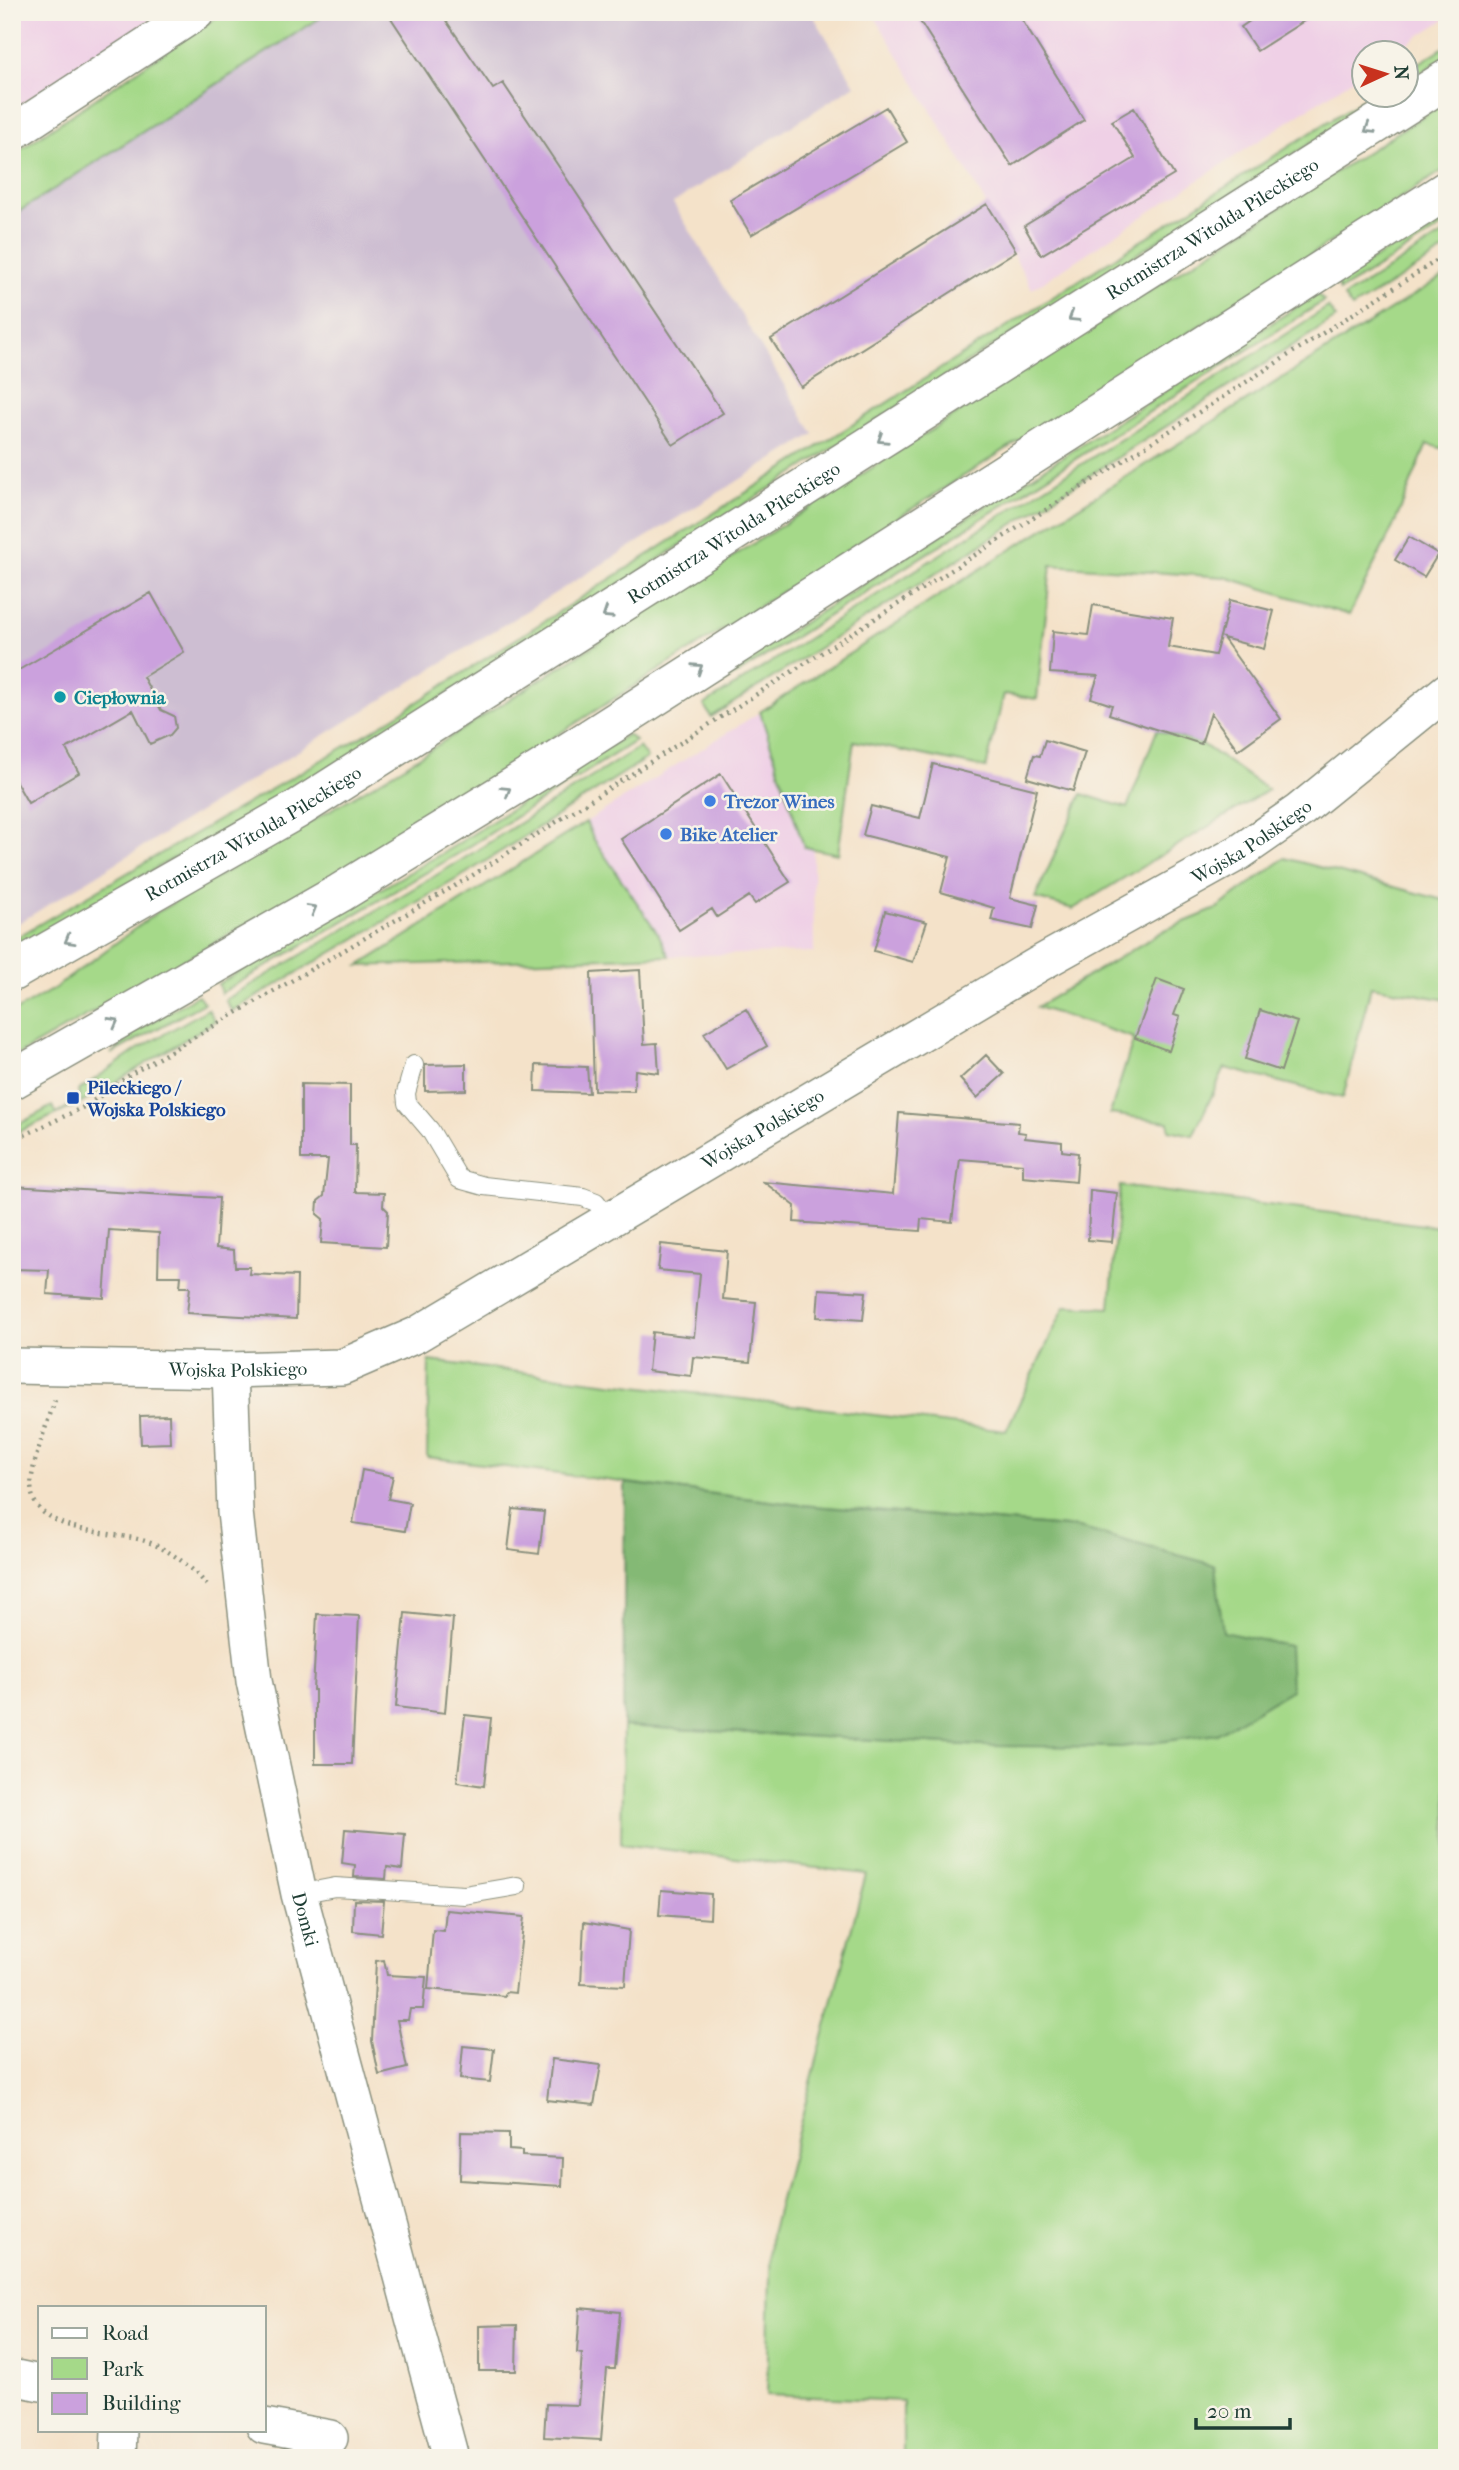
<svg xmlns="http://www.w3.org/2000/svg" width="1459" height="2470" viewBox="0 0 1459 2470" font-family="'IM FELL French Canon',serif">
  <style>
    .built { fill: #efd0e6 }
    .industrial { fill: #cdbed2 }
    .green { fill: #a5d989; stroke: #628b5e; stroke-width: 2 }
    .forest { fill: #84b975; stroke: #527b54; stroke-width: 2 }
    .building { fill: #cba1dd }
    .lines { fill: none; stroke-linecap: round; stroke-linejoin: round }
    .service-casing { stroke: #8a907e; stroke-width: 20 }
    .minor-casing { stroke: #8a907e; stroke-width: 38 }
    .secondary-casing { stroke: #8a907e; stroke-width: 41 }
    .path { stroke: #8a907e; stroke-width: 4.5; stroke-dasharray: 2 5; stroke-linecap: butt }
    .service { stroke: #fff; stroke-width: 18 }
    .minor { stroke: #fff; stroke-width: 35 }
    .secondary { stroke: #fff; stroke-width: 38 }
    .oneway { stroke: #8f9e9a }
    .culture-dot { fill: #0f9aa8; stroke: #f7f3e8; stroke-width: 2.5 }
    .shop-dot { fill: #3f7fe0; stroke: #f7f3e8; stroke-width: 2.5 }
    .transit-dot { fill: #1a4fb4; stroke: #f7f3e8; stroke-width: 2.5 }
    .labels { text-anchor: middle; stroke-width: 5; stroke-linejoin: round; paint-order: stroke }
    .street-label { font-size: 19px; fill: #1f3d34; stroke: #f7f3e8 }
    .culture-label { font-size: 19px; font-weight: bold; fill: #0d838f; stroke: #f7f3e8; text-anchor: start }
    .shop-label { font-size: 19px; font-weight: bold; fill: #366cbe; stroke: #f7f3e8; text-anchor: start }
    .transit-label { font-size: 19px; font-weight: bold; fill: #164399; stroke: #f7f3e8; text-anchor: start }
  </style>
  <rect width="100%" height="100%" fill="#f7f3e8"/>
  <filter id="ink" filterUnits="userSpaceOnUse"><feTurbulence type="fractalNoise" baseFrequency=".0143" numOctaves="2"/><feDisplacementMap in="SourceGraphic" scale="14" xChannelSelector="R" yChannelSelector="G"/><feConvolveMatrix kernelMatrix="1 2 1 2 8 2 1 2 1" color-interpolation-filters="sRGB"/></filter>
  <filter id="wash" filterUnits="userSpaceOnUse"><feTurbulence type="fractalNoise" baseFrequency=".00686" numOctaves="4" result="noise"/><feDisplacementMap in="SourceGraphic" scale="28" xChannelSelector="R" yChannelSelector="G"/><feGaussianBlur stdDeviation="1.57" result="paint"/><feColorMatrix in="noise" values="0 0 0 0 0 0 0 0 0 0 0 0 0 0 0 0 0 1.4 0 .05"/><feComposite in="paint" operator="in"/></filter>
  <g filter="url(#wash)">
    <rect width="100%" height="100%" fill="#f4e2c9"/>
    <path class="built" d="M12,12H164L12,110Z
      M872,12H1447V18L1394,52H1364V72L1032,289L972,179Z
      M760,712L804,847L813,849L814,952L669,956L659,935L592,838L586,822Z"/>
    <path class="industrial" d="M329,12H811L855,85L673,203L814,434L12,927V216Z"/>
    <path class="green" d="M224,12H329L12,216V155Z
      M1447,45V55L1407,82V71Z
      M1370,95H1386L380,737L285,795L12,950V940L375,729Z
      M1447,101V168L430,816L332,876L12,1058V1013L55,988L156,913L400,769Z
      M1447,213V224L1340,291L1337,282Z
      M1447,232V249L1352,308L1344,297Z
      M1447,274V450L1427,444L1394,525L1349,615L1225,577L1051,565L1037,699L1004,694L986,768L854,741L838,854L804,847L760,712L991,562Z
      M1317,294L1324,301L704,695L709,683Z
      M1328,307L1336,318L711,717L704,705Z
      M1157,730L1202,744L1268,790L1073,909L1035,898L1082,794L1127,808Z
      M628,734L635,741L456,855L221,993L218,984L451,848Z
      M639,747L647,758L467,873L232,1011L225,1000L460,861Z
      M586,822L593,838L659,935L669,956L359,966Z
      M1285,858L1447,901V1000L1371,986L1343,1098L1225,1068L1193,1135L1169,1130V1122L1110,1114L1134,1038L1037,1007L1165,930L1216,909Z
      M198,995L204,1003L111,1054L136,1031Z
      M208,1009L215,1021L83,1102L12,1135V1128L52,1106L57,1113L80,1100L78,1091L138,1049Z
      M1120,1186L1447,1228V2458H903V2401L767,2395L771,2234L866,1874L621,1844L623,1726L983,1746L1289,1646L1223,1633L1079,1528L801,1505L427,1457L429,1361L1006,1431L1065,1306L1110,1308Z"/>
    <path class="forest" d="M625,1483L801,1505L1079,1528L1215,1565L1223,1632L1289,1646L1291,1690L1217,1734L1122,1747L983,1746L623,1726Z"/>
    <g id="blocks">
      <path class="building" d="M387,12H440L493,89L503,83L723,413L673,445Z
        M914,12H1017L1084,120L1012,166Z
        M1263,12H1318L1257,51L1241,27Z
        M886,107L907,142L751,235L730,200Z
        M1134,108L1174,175L1041,255L1024,226L1135,158L1112,121Z
        M987,204L1016,251L801,387L771,339Z
        M1409,537L1438,554L1424,577L1395,560Z
        M151,593L184,652L143,677L161,710L174,716L176,728L170,735L150,744L133,710L66,749L79,773L28,803L12,775V674Z
        M1230,600L1274,611L1264,649L1223,638L1281,719L1238,750L1211,713L1201,744L1109,714L1112,705L1091,698L1098,676L1050,673L1053,631L1088,635L1093,605L1173,618L1168,647L1215,655Z
        M1045,740L1085,752L1073,791L1027,778L1034,755L1040,756Z
        M933,764L1037,790L1010,898L1038,905L1032,929L991,920L994,908L941,892L950,857L863,835L871,806L920,818Z
        M721,774L790,882L755,904L749,896L717,917L712,909L679,930L621,839Z
        M885,911L927,922L913,962L874,951Z
        M640,970L644,1044L657,1043L659,1073L635,1070L634,1091L594,1090L591,973Z
        M1157,979L1184,989L1174,1015L1180,1017L1169,1051L1135,1038Z
        M746,1009L767,1046L726,1069L704,1033Z
        M1260,1010L1297,1022L1281,1071L1245,1059Z
        M986,1055L1004,1074L977,1098L960,1079Z
        M466,1064V1090L425,1091V1065Z
        M536,1065L587,1067L589,1093L535,1091Z
        M301,1084L350,1085V1145H356L355,1192L384,1193L383,1206L388,1211L386,1247L321,1243L323,1219L317,1214L318,1201L324,1196L328,1159H301Z
        M899,1113L1019,1123L1018,1132L1026,1133L1025,1138L1062,1142V1151L1078,1153L1076,1182L1023,1177V1164L960,1159L952,1222L921,1219L920,1231L794,1222L795,1206L764,1182L893,1194Z
        M12,1186L219,1198L216,1248L234,1250L235,1267H250L249,1274L297,1276L296,1319L187,1313L190,1287H180L181,1276H158L159,1233L109,1230L104,1298L47,1294L49,1270L12,1269Z
        M1090,1190L1117,1193L1112,1242L1088,1240Z
        M661,1244L727,1251L723,1299L756,1302L750,1362L693,1357L691,1376L648,1371L652,1332L694,1337L700,1274L658,1270Z
        M819,1289L866,1292L863,1320L817,1317Z
        M169,1415L170,1443L141,1444L140,1416Z
        M362,1470L393,1476L388,1499L410,1503L405,1531L353,1523Z
        M513,1509L544,1512L539,1554L508,1550Z
        M405,1613L453,1618L445,1713L396,1707Z
        M317,1614L359,1616L352,1764H315V1690H313Z
        M465,1715L491,1718L484,1786L457,1782Z
        M345,1829L405,1834L402,1869L387,1867L386,1879L354,1877L355,1865L342,1863Z
        M661,1890L711,1894L710,1919L659,1915Z
        M354,1900L384,1901L381,1934L353,1931Z
        M446,1910L524,1917L515,1993L506,1992L505,1996L428,1989L433,1930L444,1931Z
        M584,1922L629,1930L625,1986L581,1984Z
        M384,1960L387,1975L426,1977L423,2009H410L408,2020H397L407,2068L379,2075L372,2041L376,1961Z
        M463,2046L494,2049L490,2082L460,2079Z
        M552,2059L601,2065L594,2105L547,2100Z
        M461,2132L509,2133V2150L522,2151V2156L563,2158L562,2186L460,2180Z
        M580,2308L620,2312L615,2369H607L601,2440L544,2437L546,2404L578,2405L582,2354L577,2353Z
        M517,2325L516,2371H479V2326Z"/>
    </g>
  </g>
  <g filter="url(#ink)">
    <use href="#blocks" fill-opacity="0" stroke="#8a907e" stroke-width="2"/>
    <g class="lines">
      <defs>
        <path id="service" d="M414,1065L406,1093L407,1103L430,1130L459,1179L484,1186L583,1197L596,1202L610,1220
          M299,1894L335,1887L464,1895L517,1886"/>
        <g id="minor">
          <path d="M12,133L197,12"/>
          <path id="s1" d="M12,1366L230,1370L342,1367L416,1335L1039,964L1240,852L1299,811L1447,691"/>
          <path id="s2" d="M230,1370L235,1512L254,1681L299,1894L451,2458"/>
          <path d="M12,2377L40,2383"/>
          <path d="M264,2426L330,2438"/>
          <path d="M118,2458L119,2430"/>
        </g>
        <g id="secondary">
          <path id="s3" d="M12,972L296,810L1447,79"/>
          <path d="M12,1080L340,893L542,769L1447,190"/>
        </g>
      </defs>
      <use href="#service" class="service-casing"/>
      <use href="#minor" class="minor-casing"/>
      <use href="#secondary" class="secondary-casing"/>
      <path class="path" d="M12,1121L24,1115
        M12,1141L86,1106L131,1074L470,877L1447,254
        M55,1400C48,1423 27,1471 32,1494C41,1534 114,1531 145,1541C169,1549 194,1568 209,1588"/>
      <use href="#service" class="service"/>
      <use href="#minor" class="minor"/>
      <use href="#secondary" class="secondary"/>
    </g>
    <defs><path id="oneway-chevron" d="M-2-3.5L2.5 0L-2 3.5" fill="none" stroke-width="1.6" stroke-linecap="round" stroke-linejoin="round" transform="scale(1.75)"/></defs>
    <g class="oneway">
      <use href="#oneway-chevron" transform="translate(1369 129) rotate(148)"/>
      <use href="#oneway-chevron" transform="translate(1073 317) rotate(148)"/>
      <use href="#oneway-chevron" transform="translate(882 439) rotate(147)"/>
      <use href="#oneway-chevron" transform="translate(607 614) rotate(147)"/>
      <use href="#oneway-chevron" transform="translate(698 668) rotate(-33)"/>
      <use href="#oneway-chevron" transform="translate(506 791) rotate(-32)"/>
      <use href="#oneway-chevron" transform="translate(312 909) rotate(-30)"/>
      <use href="#oneway-chevron" transform="translate(69 940) rotate(150)"/>
      <use href="#oneway-chevron" transform="translate(114 1022) rotate(-29)"/>
    </g>
  </g>
  <circle class="culture-dot" cx="60" cy="697" r="7"/>
  <g class="shop-dot">
    <circle cx="710" cy="801" r="7"/>
    <circle cx="666" cy="834" r="7"/>
  </g>
  <rect class="transit-dot" x="66" y="1091" width="14" height="14" rx="3.5"/>
  <g class="labels">
    <g class="street-label">
      <text dy="7" stroke="none"><textPath href="#s3" startOffset="1412">Rotmistrza Witolda Pileckiego</textPath></text>
      <text dy="7" stroke="none"><textPath href="#s3" startOffset="845">Rotmistrza Witolda Pileckiego</textPath></text>
      <text dy="7" stroke="none"><textPath href="#s3" startOffset="278">Rotmistrza Witolda Pileckiego</textPath></text>
      <text dy="7" stroke="none"><textPath href="#s1" startOffset="1381">Wojska Polskiego</textPath></text>
      <text dy="7" stroke="none"><textPath href="#s1" startOffset="814">Wojska Polskiego</textPath></text>
      <text dy="7" stroke="none"><textPath href="#s1" startOffset="226">Wojska Polskiego</textPath></text>
      <text dy="7" stroke="none"><textPath href="#s2" startOffset="556">Domki</textPath></text>
    </g>
    <g class="culture-label">
      <text x="74" y="704">Ciepłownia</text>
    </g>
    <g class="shop-label">
      <text x="724" y="808">Trezor Wines</text>
      <text x="680" y="841">Bike Atelier</text>
    </g>
    <g class="transit-label">
      <text x="87" y="1094">Pileckiego /<tspan x="87" dy="22">Wojska Polskiego</tspan></text>
    </g>
  </g>
  <rect width="1459" height="2470" fill="none" stroke="#f7f3e8" stroke-width="42"/>
  <rect x="38" y="2306" width="228" height="126" fill="#f7f3e8" stroke="#a1aaa0" stroke-width="2"/>
  <rect x="52" y="2328" width="35" height="10" fill="#ffffff" stroke="#a1aaa0" stroke-width="2"/>
  <text x="102" y="2340" font-size="21" fill="#1f3d34">Road</text>
  <rect x="52" y="2358" width="35" height="21" fill="#a5d989" stroke="#a1aaa0" stroke-width="2"/>
  <text x="102" y="2376" font-size="21" fill="#1f3d34">Park</text>
  <rect x="52" y="2393" width="35" height="21" fill="#cba1dd" stroke="#a1aaa0" stroke-width="2"/>
  <text x="102" y="2410" font-size="21" fill="#1f3d34">Building</text>
  <g transform="translate(1385 74) rotate(86)"><circle r="33" fill="#f7f3e8" stroke="#a1aaa0" stroke-width="2"/>
  <path d="M0-5L12 26L0 18L-12 26Z" fill="#c8321e"/>
  <text y="-10" font-size="19" font-weight="bold" text-anchor="middle" fill="#1f3d34">N</text>
  </g>
  <path d="M1196 2418v10h94v-10" fill="none" stroke="#1f3d34" stroke-width="3.5"/>
  <text x="1207" y="2418" font-size="21" fill="#1f3d34" stroke="#f7f3e8" stroke-width="5" paint-order="stroke">20 m</text>
</svg>
